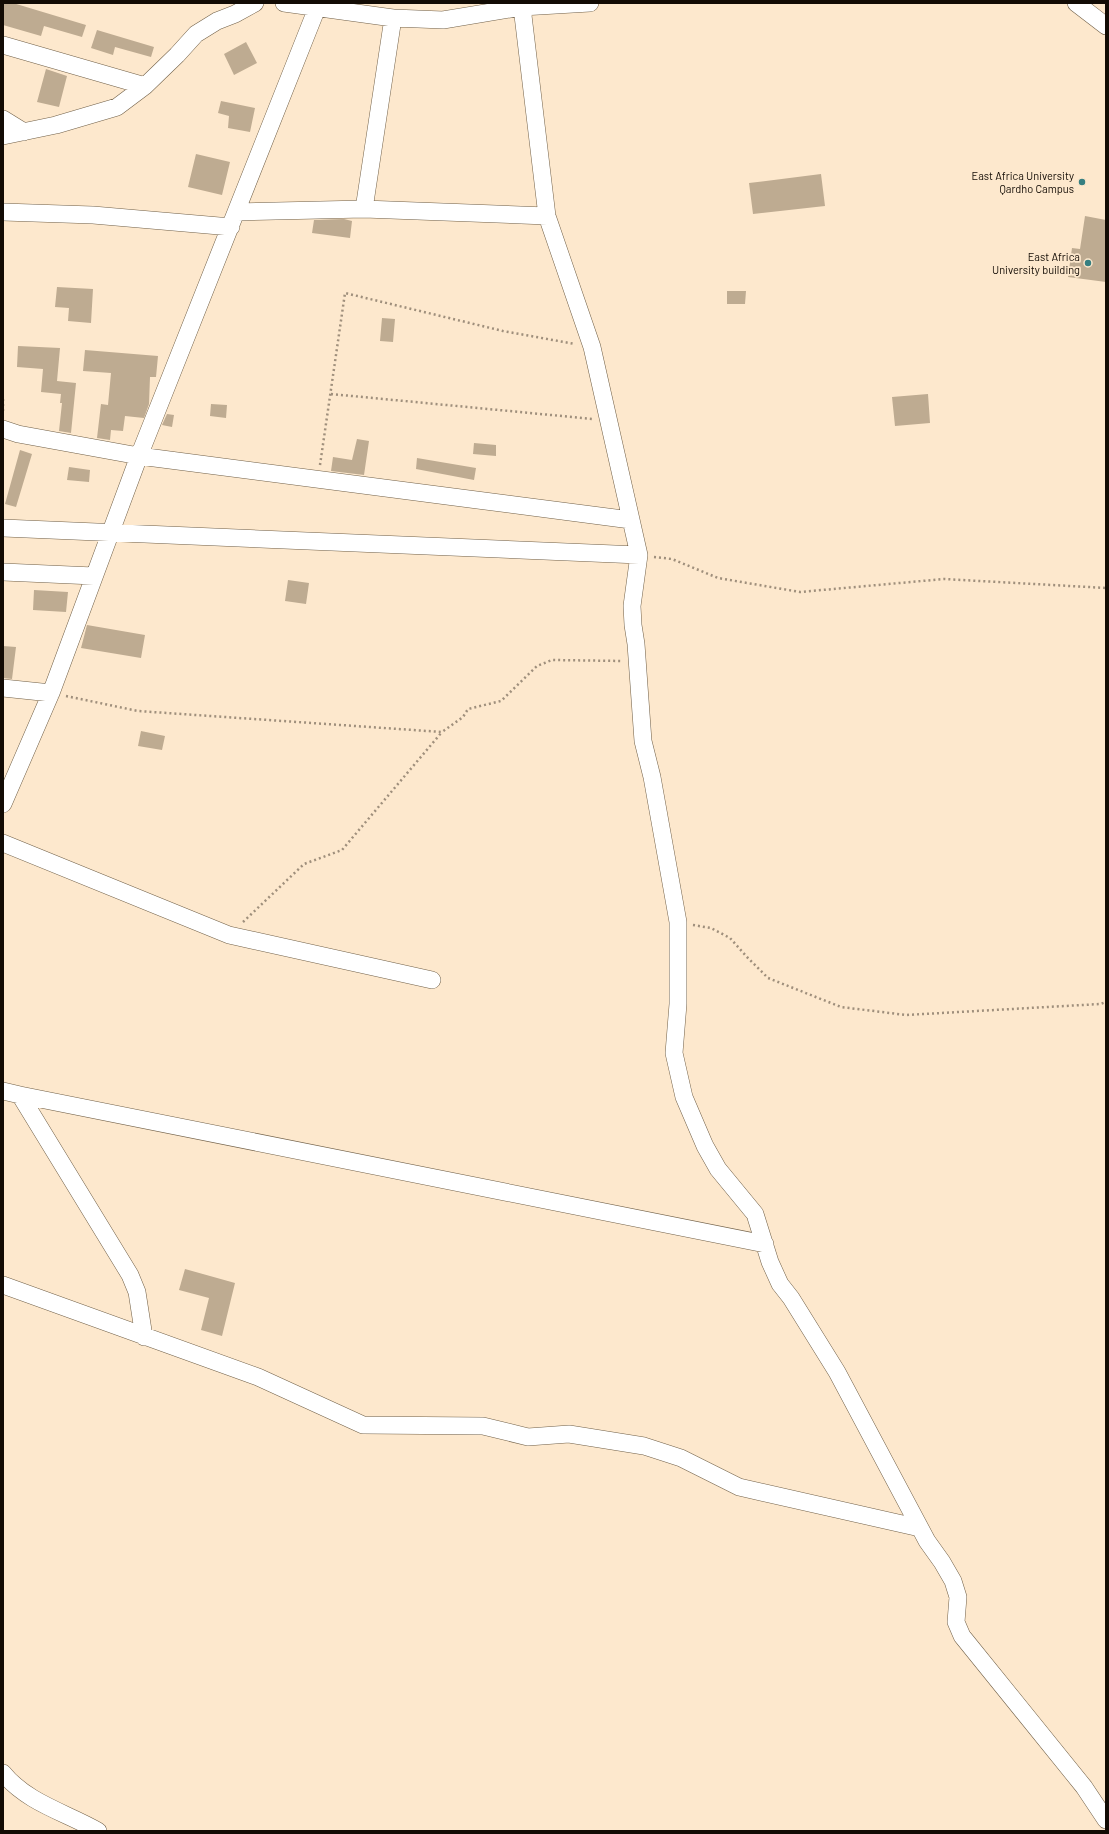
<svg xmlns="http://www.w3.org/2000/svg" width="1109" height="1834" viewBox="0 0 1109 1834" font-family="Barlow,sans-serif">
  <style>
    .building { fill: #beab91 }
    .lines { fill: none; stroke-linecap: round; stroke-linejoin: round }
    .minor-casing { stroke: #716048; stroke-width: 18 }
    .path { stroke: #9f8f7c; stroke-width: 2.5; stroke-dasharray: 2 3; stroke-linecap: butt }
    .minor { stroke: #fff; stroke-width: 17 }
    .poi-dot { fill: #367f81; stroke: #fde8cd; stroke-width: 1.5 }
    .labels { text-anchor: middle; stroke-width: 3.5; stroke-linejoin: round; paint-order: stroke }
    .poi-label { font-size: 11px; fill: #120b04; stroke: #fde8cd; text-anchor: end }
  </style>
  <rect width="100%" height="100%" fill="#fde8cd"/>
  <path class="building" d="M3,3H13L86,25L82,37L44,26L41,36L3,25Z
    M97,30L154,47L151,57L115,47L113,55L91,48Z
    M246,42L257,63L234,75L224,54Z
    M46,69L67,76L59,107L37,102Z
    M221,101L255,108L250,132L228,128L229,116L218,113Z
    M196,154L230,162L222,195L188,187Z
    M821,174L825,206L753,214L749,183Z
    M1085,216L1106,220V282L1068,277L1072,248L1080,249Z
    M344,219L352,221L350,238L312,233L314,220Z
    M57,287L93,289L91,323L68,321L69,308L55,307Z
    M727,291H746L745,304H727Z
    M382,318L395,319L393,342L380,341Z
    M18,346L60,348L57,381L76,383L71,433L59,431L62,403H60L61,394L41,392L43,369L17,367Z
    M85,350L158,356L156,377H150L149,404L144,418L125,416L123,431L111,430L110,440L97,438L101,404L108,405L111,373L83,371Z
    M928,394L930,423L895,426L892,397Z
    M211,404L227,405L226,418L210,416Z
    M167,414L174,415L172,427L162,425Z
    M357,439L369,441L364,475L331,471L333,457L352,460Z
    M474,443L496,445V456L473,454Z
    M20,450L32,454L16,507L5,504Z
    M417,458L476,468L474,480L416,469Z
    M69,467L90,470L89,482L67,480Z
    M288,580L309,583L306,604L285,601Z
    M34,590L68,592L66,612L33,610Z
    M87,625L145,635L141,658L81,648Z
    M3,646L16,647L12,679L3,678Z
    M141,731L165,736L162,750L138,746Z
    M185,1269L235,1283L222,1336L201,1330L209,1298L179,1290Z"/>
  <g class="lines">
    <defs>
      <path id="minor" d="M284,3L393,18L443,20L522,7L590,3
        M1076,3L1106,26
        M522,7L547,216L592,347L639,555L632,606L633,625L636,644L643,741L652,777L678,922V1004L674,1053L684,1097L705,1146L718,1169L755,1214L770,1262L780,1284L791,1298L837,1372L927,1541L942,1562L953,1581L958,1597L956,1622L962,1636L1084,1787L1106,1820
        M3,45L145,86
        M3,119L24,132
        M3,136L56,125L117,107L145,86L177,55L196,34L217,21L235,14L255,3
        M364,209L393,18
        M3,212L93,215L231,227
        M237,212L364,209L547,216
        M3,429L18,434L139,456L631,520
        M3,528L639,555
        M3,572L94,576
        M3,688L51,693
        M3,804L51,693L139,456L317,8
        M3,843L229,935L432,980
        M3,1091L20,1095L130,1275L137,1292L144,1337
        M20,1095L765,1244
        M3,1285L258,1377L363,1425L483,1426L528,1437L569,1434L644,1446L681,1458L739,1487L920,1528
        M3,1773C27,1803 67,1813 98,1831"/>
    </defs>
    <use href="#minor" class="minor-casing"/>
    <path class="path" d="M331,394L593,419
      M3,399V414
      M320,465L345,293L503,331L575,344
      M654,557L672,559L718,578L800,592L944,579L1106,588
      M66,696L138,711L442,732L463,717L468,709L501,701L537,666L552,660L623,661
      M243,922L304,864L342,850L442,732
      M693,925L711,928L730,938L747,957L768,978L841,1007L906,1015L1100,1004L1106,1002"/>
    <use href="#minor" class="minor"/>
  </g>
  <g class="poi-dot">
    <circle cx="1082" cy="182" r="4"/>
    <circle cx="1088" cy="263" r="4"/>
  </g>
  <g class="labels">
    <g class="poi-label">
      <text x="1074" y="180">East Africa University<tspan x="1074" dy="13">Qardho Campus</tspan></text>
      <text x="1080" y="261">East Africa<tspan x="1080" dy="13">University building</tspan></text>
    </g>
  </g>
  <rect width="1109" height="1834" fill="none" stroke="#120b04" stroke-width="8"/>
</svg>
